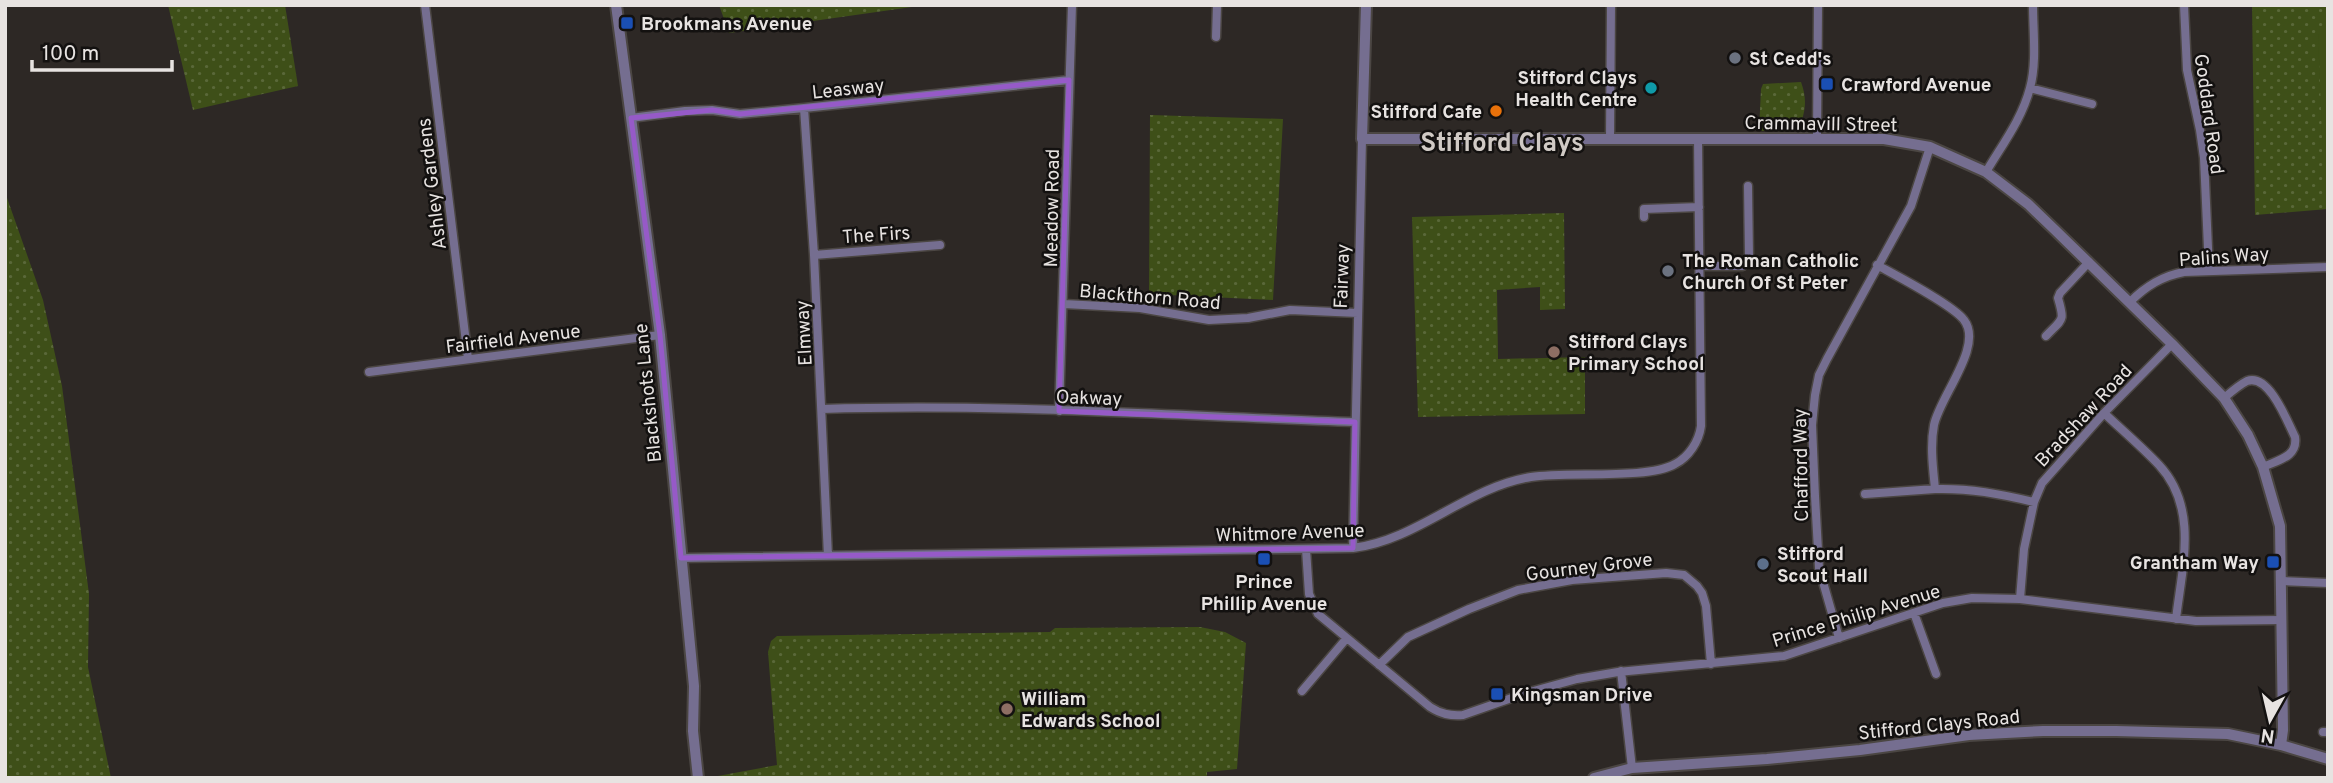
<svg xmlns="http://www.w3.org/2000/svg" width="2333" height="783" viewBox="0 0 2333 783" font-family="Overpass,sans-serif">
  <style>
    .green { fill: url(#green-dots) }
    .pitch { fill: #3e4f18 }
    .lines { fill: none; stroke-linecap: round; stroke-linejoin: round }
    .minor-casing { stroke: #4b4643; stroke-width: 11 }
    .tertiary-casing { stroke: #4b4643; stroke-width: 14 }
    .minor { stroke: #756e90; stroke-width: 8 }
    .tertiary { stroke: #756e90; stroke-width: 10 }
    .marked { fill: none; stroke: #965ac8; stroke-width: 5; stroke-linejoin: round }
    .transit-dot { fill: #1a4fb4; stroke: #131110; stroke-width: 2.5 }
    .worship-dot { fill: #6b7280; stroke: #131110; stroke-width: 2.5 }
    .culture-dot { fill: #0f9aa8; stroke: #131110; stroke-width: 2.5 }
    .food-dot { fill: #e8710a; stroke: #131110; stroke-width: 2.5 }
    .education-dot { fill: #8d6e63; stroke: #131110; stroke-width: 2.5 }
    .service-dot { fill: #5c6f8a; stroke: #131110; stroke-width: 2.5 }
    .labels { text-anchor: middle; stroke-width: 5; stroke-linejoin: round; paint-order: stroke }
    .poi-label { font-size: 19px; font-weight: bold; fill: #e7e3e1; stroke: #131110; text-anchor: start }
    .street-label { font-size: 19px; fill: #e7e3e1; stroke: #131110 }
    .district-label { font-size: 26px; font-weight: bold; fill: #d0cac5; stroke: #131110 }
  </style>
  <defs>
    <pattern id="green-dots" width="8" height="8" patternUnits="userSpaceOnUse" patternTransform="scale(1.75)"><rect width="8" height="8" fill="#3e4f18"/><path d="M2 2h.1M6 6h.1" fill="none" stroke="#5a6839" stroke-width="1.8" stroke-linecap="round"/></pattern>
  </defs>
  <rect width="100%" height="100%" fill="#2d2825"/>
  <path class="green" d="M168,5H285L298,86L193,110Z
    M719,5H926L729,33Z
    M2252,5H2328V209L2255,215Z
    M1801,82C1808,101 1805,113 1798,131H1759L1761,89L1763,84Z
    M1150,115L1283,119L1273,300L1149,294Z
    M6,195L43,300L62,386L89,594L88,667L111,778H5Z
    M1564,213L1565,309L1540,310V287L1497,290L1498,359L1585,357V414L1418,417L1412,217Z
    M1200,627L1225,632L1246,643L1237,769L1207,772V778H707L777,765L768,652L771,641L777,636L1050,632L1055,628Z"/>
  <path class="pitch" d="M2318,34H2328V162H2323Z"/>
  <g class="lines">
    <defs>
      <path id="minor" d="M425,5L468,359
        M2184,5L2187,70L2200,130L2204,158L2209,270
        M1216,37L1217,5
        M2030,88L2092,104
        M804,108L814,255L828,556
        M631,118L685,111L712,110L740,114L804,108L1069,80
        M1817,138L1818,5
        M1610,139L1611,5
        M1986,172C2002,145 2022,119 2030,88C2037,62 2033,32 2033,5
        M1644,217V209L1699,207
        M814,255L940,245
        M1877,265C1897,276 1953,305 1964,320C1984,346 1940,396 1934,425C1930,446 1933,468 1935,489C1970,488 2000,494 2034,502
        M1700,266H1743L1749,257L1748,186
        M2130,302C2146,286 2162,276 2184,272L2328,267
        M1064,304L1140,308L1209,320L1248,318L1290,310L1358,313
        M2046,336C2063,318 2065,322 2058,298L2060,293L2089,262
        M369,372L660,335
        M2224,398C2231,392 2239,385 2247,381C2269,373 2287,421 2295,437C2298,457 2278,460 2263,467
        M822,409C999,403 1178,416 1355,422
        M1059,411L1072,5
        M2104,413C2122,430 2142,447 2159,465C2199,508 2182,567 2176,619
        M1865,494L1935,489
        M1353,548L1362,139
        M1306,549L1309,594L1318,614L1430,707C1441,714 1450,716 1463,715L1526,693L1577,679L1618,672L1784,656L1943,603L1972,598L2020,599L2196,621L2281,620
        M681,558L1353,548C1418,540 1467,487 1531,477C1568,471 1647,480 1675,464C1689,457 1699,441 1701,426L1698,138
        M2281,581L2328,583
        M2020,599L2024,549L2034,502L2042,483L2104,413L2172,344
        M1914,613L1936,674
        M1839,638L1819,568L1815,496L1812,425L1815,395L1819,375L1827,359L1911,206L1930,147
        M1379,665L1408,637L1469,609L1518,590L1572,580L1666,573L1684,575L1697,586L1702,593L1706,606L1711,664
        M1621,671L1632,768
        M1302,691L1346,639
        M2323,732H2328"/>
      <path id="tertiary" d="M616,5L660,335L694,686L693,731L698,778
        M1366,5L1362,139H1884L1930,147L1986,172L2028,204L2054,229L2172,344L2224,398L2248,435L2263,467L2280,526L2283,730L2281,745
        M1594,778L1632,768L1767,759L1860,750L1969,735L2043,731H2116L2228,734L2281,745L2328,759"/>
    </defs>
    <use href="#minor" class="minor-casing"/>
    <use href="#tertiary" class="tertiary-casing"/>
    <use href="#minor" class="minor"/>
    <use href="#tertiary" class="tertiary"/>
  </g>
  <path class="marked" d="M1069,80L1059,411L1355,422L1353,548L681,558L660,335L631,118L712,110L740,114Z"/>
  <g class="transit-dot">
    <rect x="620" y="16" width="14" height="14" rx="3.5"/>
    <rect x="1820" y="77" width="14" height="14" rx="3.5"/>
    <rect x="1257" y="552" width="14" height="14" rx="3.5"/>
    <rect x="2266" y="555" width="14" height="14" rx="3.5"/>
    <rect x="1490" y="687" width="14" height="14" rx="3.5"/>
  </g>
  <g class="worship-dot">
    <circle cx="1735" cy="58" r="7"/>
    <circle cx="1668" cy="271" r="7"/>
  </g>
  <circle class="culture-dot" cx="1651" cy="88" r="7"/>
  <circle class="food-dot" cx="1496" cy="111" r="7"/>
  <g class="education-dot">
    <circle cx="1554" cy="352" r="7"/>
    <circle cx="1007" cy="709" r="7"/>
  </g>
  <circle class="service-dot" cx="1763" cy="564" r="7"/>
  <g class="labels">
    <g class="poi-label">
      <text x="641" y="30">Brookmans Avenue</text>
      <text x="1749" y="65">St Cedd's</text>
      <text x="1637" y="84" text-anchor="end">Stifford Clays<tspan x="1637" dy="22">Health Centre</tspan></text>
      <text x="1841" y="91">Crawford Avenue</text>
      <text x="1482" y="118" text-anchor="end">Stifford Cafe</text>
      <text x="1682" y="267">The Roman Catholic<tspan x="1682" dy="22">Church Of St Peter</tspan></text>
      <text x="1568" y="348">Stifford Clays<tspan x="1568" dy="22">Primary School</tspan></text>
      <text x="1777" y="560">Stifford<tspan x="1777" dy="22">Scout Hall</tspan></text>
      <text x="2259" y="569" text-anchor="end">Grantham Way</text>
      <text x="1264" y="588" text-anchor="middle">Prince<tspan x="1264" dy="22">Phillip Avenue</tspan></text>
      <text x="1511" y="701">Kingsman Drive</text>
      <text x="1021" y="705">William<tspan x="1021" dy="22">Edwards School</tspan></text>
    </g>
    <g class="street-label">
      <text transform="translate(848 88) rotate(-6)" y="7">Leasway</text>
      <text transform="translate(2210 114) rotate(82)" y="7">Goddard Road</text>
      <text transform="translate(1821 123) rotate(1)" y="7">Crammavill Street</text>
      <text transform="translate(431 184) rotate(-97)" y="7">Ashley Gardens</text>
      <text transform="translate(1051 208) rotate(-89)" y="7">Meadow Road</text>
      <text transform="translate(876 234) rotate(-4)" y="7">The Firs</text>
      <text transform="translate(2224 256) rotate(-4)" y="7">Palins Way</text>
      <text transform="translate(1341 276) rotate(-88)" y="7">Fairway</text>
      <text transform="translate(1150 296) rotate(5)" y="7">Blackthorn Road</text>
      <text transform="translate(803 333) rotate(-93)" y="7">Elmway</text>
      <text transform="translate(513 338) rotate(-7)" y="7">Fairfield Avenue</text>
      <text transform="translate(647 393) rotate(-96)" y="7">Blackshots Lane</text>
      <text transform="translate(1089 397) rotate(2)" y="7">Oakway</text>
      <text transform="translate(2083 415) rotate(-47)" y="7">Bradshaw Road</text>
      <text transform="translate(1800 465) rotate(-91)" y="7">Chafford Way</text>
      <text transform="translate(1290 532) rotate(-2)" y="7">Whitmore Avenue</text>
      <text transform="translate(1589 566) rotate(-7)" y="7">Gourney Grove</text>
      <text transform="translate(1856 615) rotate(-17)" y="7">Prince Philip Avenue</text>
      <text transform="translate(1939 724) rotate(-6)" y="7">Stifford Clays Road</text>
    </g>
    <g class="district-label">
      <text x="1502" y="151">Stifford Clays</text>
    </g>
  </g>
  <rect width="2333" height="783" fill="none" stroke="#e7e3e1" stroke-width="14"/>
  <g transform="translate(2270 720) rotate(188)" stroke="#131110" stroke-width="5" paint-order="stroke">
  <path d="M0-5L12 26L0 18L-12 26Z" fill="#e7e3e1"/>
  <text y="-10" font-size="19" font-weight="bold" text-anchor="middle" fill="#e7e3e1">N</text>
  </g>
  <path d="M32 60v10h140v-10" fill="none" stroke="#e7e3e1" stroke-width="3.5"/>
  <text x="42" y="60" font-size="21" fill="#e7e3e1" stroke="#131110" stroke-width="5" paint-order="stroke">100 m</text>
</svg>
